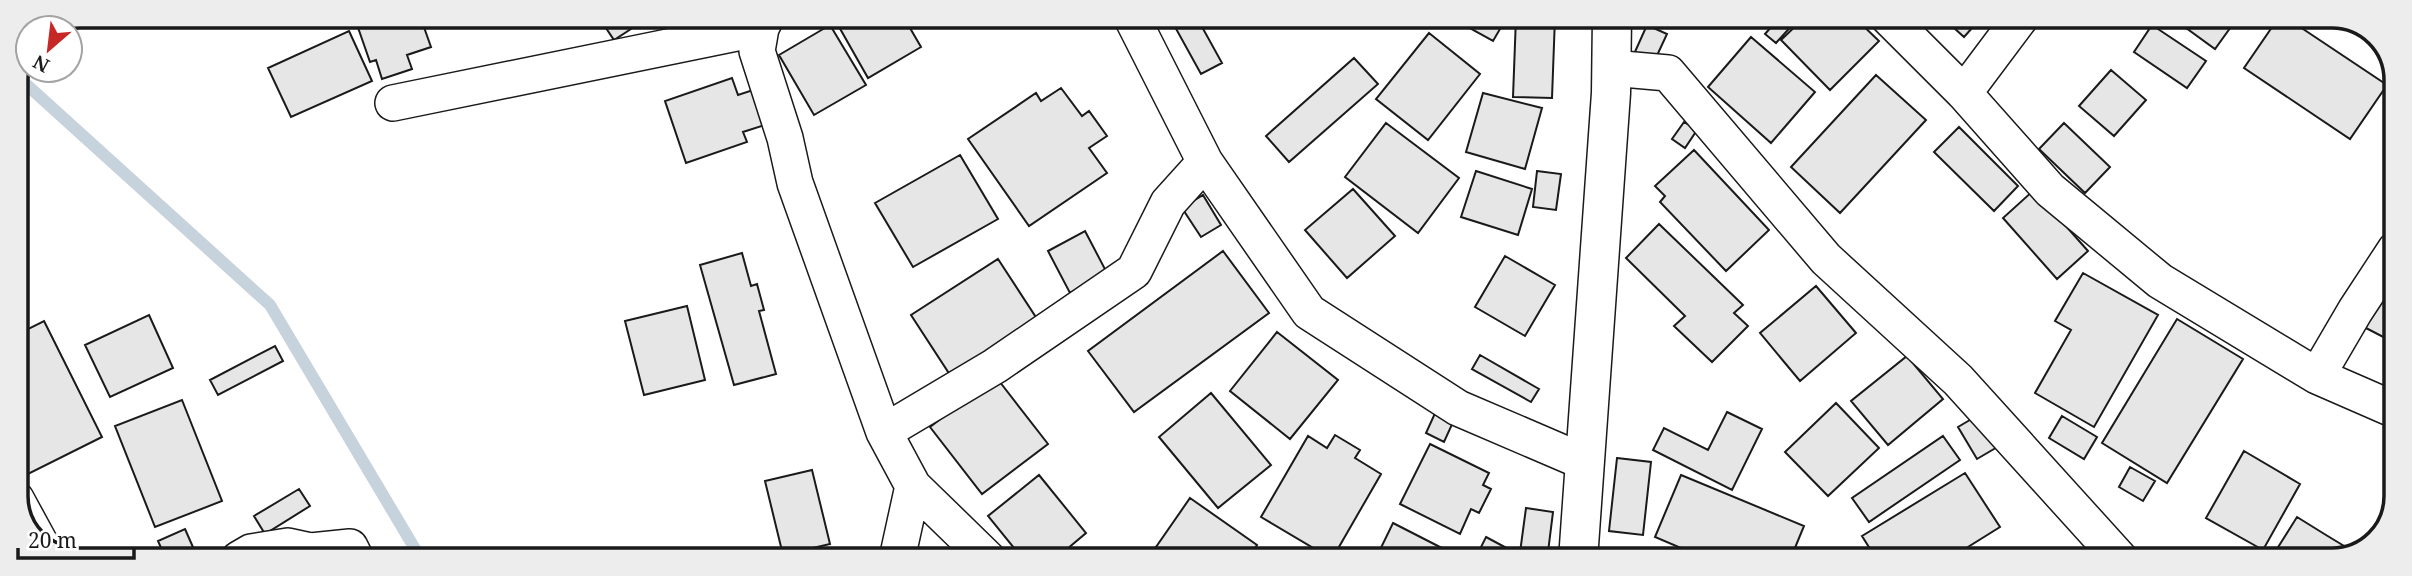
<svg xmlns="http://www.w3.org/2000/svg" width="2412" height="576" viewBox="0 0 2412 576" font-family="'Noto Serif',serif">
  <style>
    .lines { fill: none; stroke-linecap: round; stroke-linejoin: round }
    .stream { stroke: #c6d2dc; stroke-width: 12 }
    .building { fill: #e6e6e6; stroke: #1a1a1a; stroke-width: 2 }
    .minor-casing { stroke: #1a1a1a; stroke-width: 38 }
    .tertiary-casing { stroke: #1a1a1a; stroke-width: 41 }
    .minor { stroke: #fff; stroke-width: 35 }
    .tertiary { stroke: #fff; stroke-width: 38 }
    .rim { fill: none; stroke: #1a1a1a; stroke-width: 3.5 }
  </style>
  <rect width="100%" height="100%" fill="#fff"/>
  <g class="lines">
    <path class="stream" d="M17,76L270,305L421,559"/>
  </g>
  <path class="building" d="M354,16H420L431,47L407,55L412,69L382,79L376,60L370,62Z
    M598,16H628L634,27L614,40Z
    M643,16H665L648,26Z
    M853,16H903L921,47L868,78L838,25Z
    M1169,16H1196L1222,63L1201,74Z
    M1469,17H1507L1493,41L1464,25Z
    M1516,17H1555L1552,98L1513,97Z
    M1780,17H1791L1796,21L1776,43L1765,34Z
    M1805,17H1854L1879,41L1830,90L1781,40Z
    M1942,17H1980L1981,18L1964,37Z
    M2171,17H2238L2215,49Z
    M2279,17H2285L2387,85L2350,139L2244,68Z
    M830,25L866,85L814,115L779,55Z
    M1647,25L1667,34L1654,62L1634,54Z
    M2152,25L2206,61L2187,88L2134,52Z
    M349,31L372,81L291,117L268,68Z
    M1429,33L1480,74L1428,140L1376,99Z
    M1751,37L1815,92L1771,143L1708,87Z
    M1354,58L1378,84L1289,162L1266,136Z
    M2111,70L2146,100L2114,136L2079,106Z
    M1876,75L1926,120L1840,213L1791,167Z
    M732,78L738,95L753,90L765,125L743,132L747,142L686,163L665,101Z
    M1061,88L1082,116L1089,111L1107,136L1089,148L1107,173L1029,226L968,139L1036,93L1041,101Z
    M1483,93L1542,108L1525,169L1466,152Z
    M1684,122L1697,130L1685,148L1672,139Z
    M1386,123L1459,178L1418,233L1345,177Z
    M2064,123L2110,167L2085,193L2039,149Z
    M1959,127L2018,186L1994,211L1934,152Z
    M1694,150L1769,230L1726,271L1660,202L1665,196L1655,186Z
    M960,155L998,219L913,267L875,203Z
    M1476,171L1532,189L1518,235L1461,217Z
    M1537,171L1561,174L1556,210L1533,207Z
    M1353,189L1395,236L1347,278L1305,230Z
    M2034,190L2088,251L2057,279L2003,218Z
    M1203,195L1221,225L1201,237L1182,208Z
    M1659,224L1743,305L1734,313L1748,326L1712,362L1674,326L1685,316L1626,258Z
    M1085,231L1107,273L1070,293L1048,251Z
    M1223,251L1269,313L1134,412L1088,351Z
    M742,253L751,286L757,284L764,310L759,311L776,374L734,385L700,265Z
    M1505,256L1555,285L1525,336L1475,307Z
    M998,259L1041,325L954,381L911,315Z
    M2395,267V343L2362,326Z
    M2083,273L2158,315L2094,427L2035,393L2071,330L2055,321Z
    M1816,286L1856,333L1800,381L1760,333Z
    M687,306L705,380L644,395L625,321Z
    M149,315L173,368L110,397L85,345Z
    M2177,319L2243,359L2167,483L2102,443Z
    M44,321L102,437L26,475L16,457V335Z
    M1277,332L1338,380L1290,439L1230,391Z
    M275,346L283,361L218,395L210,380Z
    M1480,355L1539,389L1531,402L1472,369Z
    M1907,356L1943,399L1888,445L1851,401Z
    M996,377L1048,444L982,494L930,427Z
    M1211,393L1271,465L1218,508L1159,437Z
    M182,400L222,501L155,527L115,426Z
    M1836,403L1879,448L1828,496L1785,452Z
    M1436,411L1454,420L1444,442L1426,433Z
    M1727,412L1762,429L1732,490L1653,450L1664,428L1708,450Z
    M1980,414L1999,446L1977,459L1958,427Z
    M2062,416L2097,437L2084,459L2049,438Z
    M1335,435L1360,450L1355,458L1381,474L1332,559L1261,517L1308,436L1327,448Z
    M1943,436L1960,460L1869,522L1852,498Z
    M1430,444L1489,473L1483,485L1491,489L1479,513L1471,509L1460,534L1400,504Z
    M2244,451L2300,484L2263,550L2206,518Z
    M1617,458L1651,462L1643,535L1609,531Z
    M2130,467L2155,481L2143,501L2119,487Z
    M812,470L830,544L783,555L765,481Z
    M1965,473L2000,527L1947,560H1877L1862,536Z
    M1039,475L1086,533L1054,560L1023,559L988,516Z
    M1681,475L1804,526L1790,560H1709L1655,537Z
    M299,489L310,506L265,534L254,516Z
    M1190,498L1257,545L1248,560H1147Z
    M1526,508L1553,512L1547,560H1519Z
    M2297,517L2326,535L2354,552L2332,560H2270Z
    M1393,523L1436,545L1465,560H1375Z
    M185,529L196,554L183,559H166L158,541Z
    M1486,537L1514,552L1510,560H1481L1476,557Z"/>
  <g class="lines">
    <defs>
      <path id="minor" d="M767,16L761,28L757,51L785,138L795,183L884,432L913,486L897,559
        M1131,16L1205,162L1309,312L1458,408L1584,462
        M1888,17L1964,93L2050,190L2160,281L2317,376L2395,410
        M1611,68L1668,73L1826,259L1958,380L2121,560
        M1964,93L2021,17
        M393,103L761,28L759,16
        M2317,376L2355,311L2395,250
        M884,432L995,366L1134,271L1168,203L1205,162
        M913,486L988,559
        M16,499L40,543
        M239,559L251,552L288,546L311,551L350,547L356,559"/>
      <path id="tertiary" d="M1578,560L1611,93L1612,17"/>
    </defs>
    <use href="#minor" class="minor-casing"/>
    <use href="#tertiary" class="tertiary-casing"/>
    <use href="#minor" class="minor"/>
    <use href="#tertiary" class="tertiary"/>
  </g>
  <path d="M0 0H2412V576H0ZM80 28H2332A52 52 0 0 1 2384 80V496A52 52 0 0 1 2332 548H80A52 52 0 0 1 28 496V80A52 52 0 0 1 80 28Z" fill="#ededed" fill-rule="evenodd"/>
  <path class="rim" d="M80 28H2332A52 52 0 0 1 2384 80V496A52 52 0 0 1 2332 548H80A52 52 0 0 1 28 496V80A52 52 0 0 1 80 28Z"/>
  <g transform="translate(49 49) rotate(208)"><circle r="33" fill="#ffffff" stroke="#a3a3a3" stroke-width="2"/>
  <path d="M0-5L12 26L0 18L-12 26Z" fill="#c62828"/>
  <text y="-10" font-size="19" font-weight="bold" text-anchor="middle" fill="#1a1a1a">N</text>
  </g>
  <path d="M18 548v10h116v-10" fill="none" stroke="#1a1a1a" stroke-width="3.5"/>
  <text x="28" y="548" font-size="21" fill="#1a1a1a" stroke="#ffffff" stroke-width="5" paint-order="stroke">20 m</text>
</svg>
